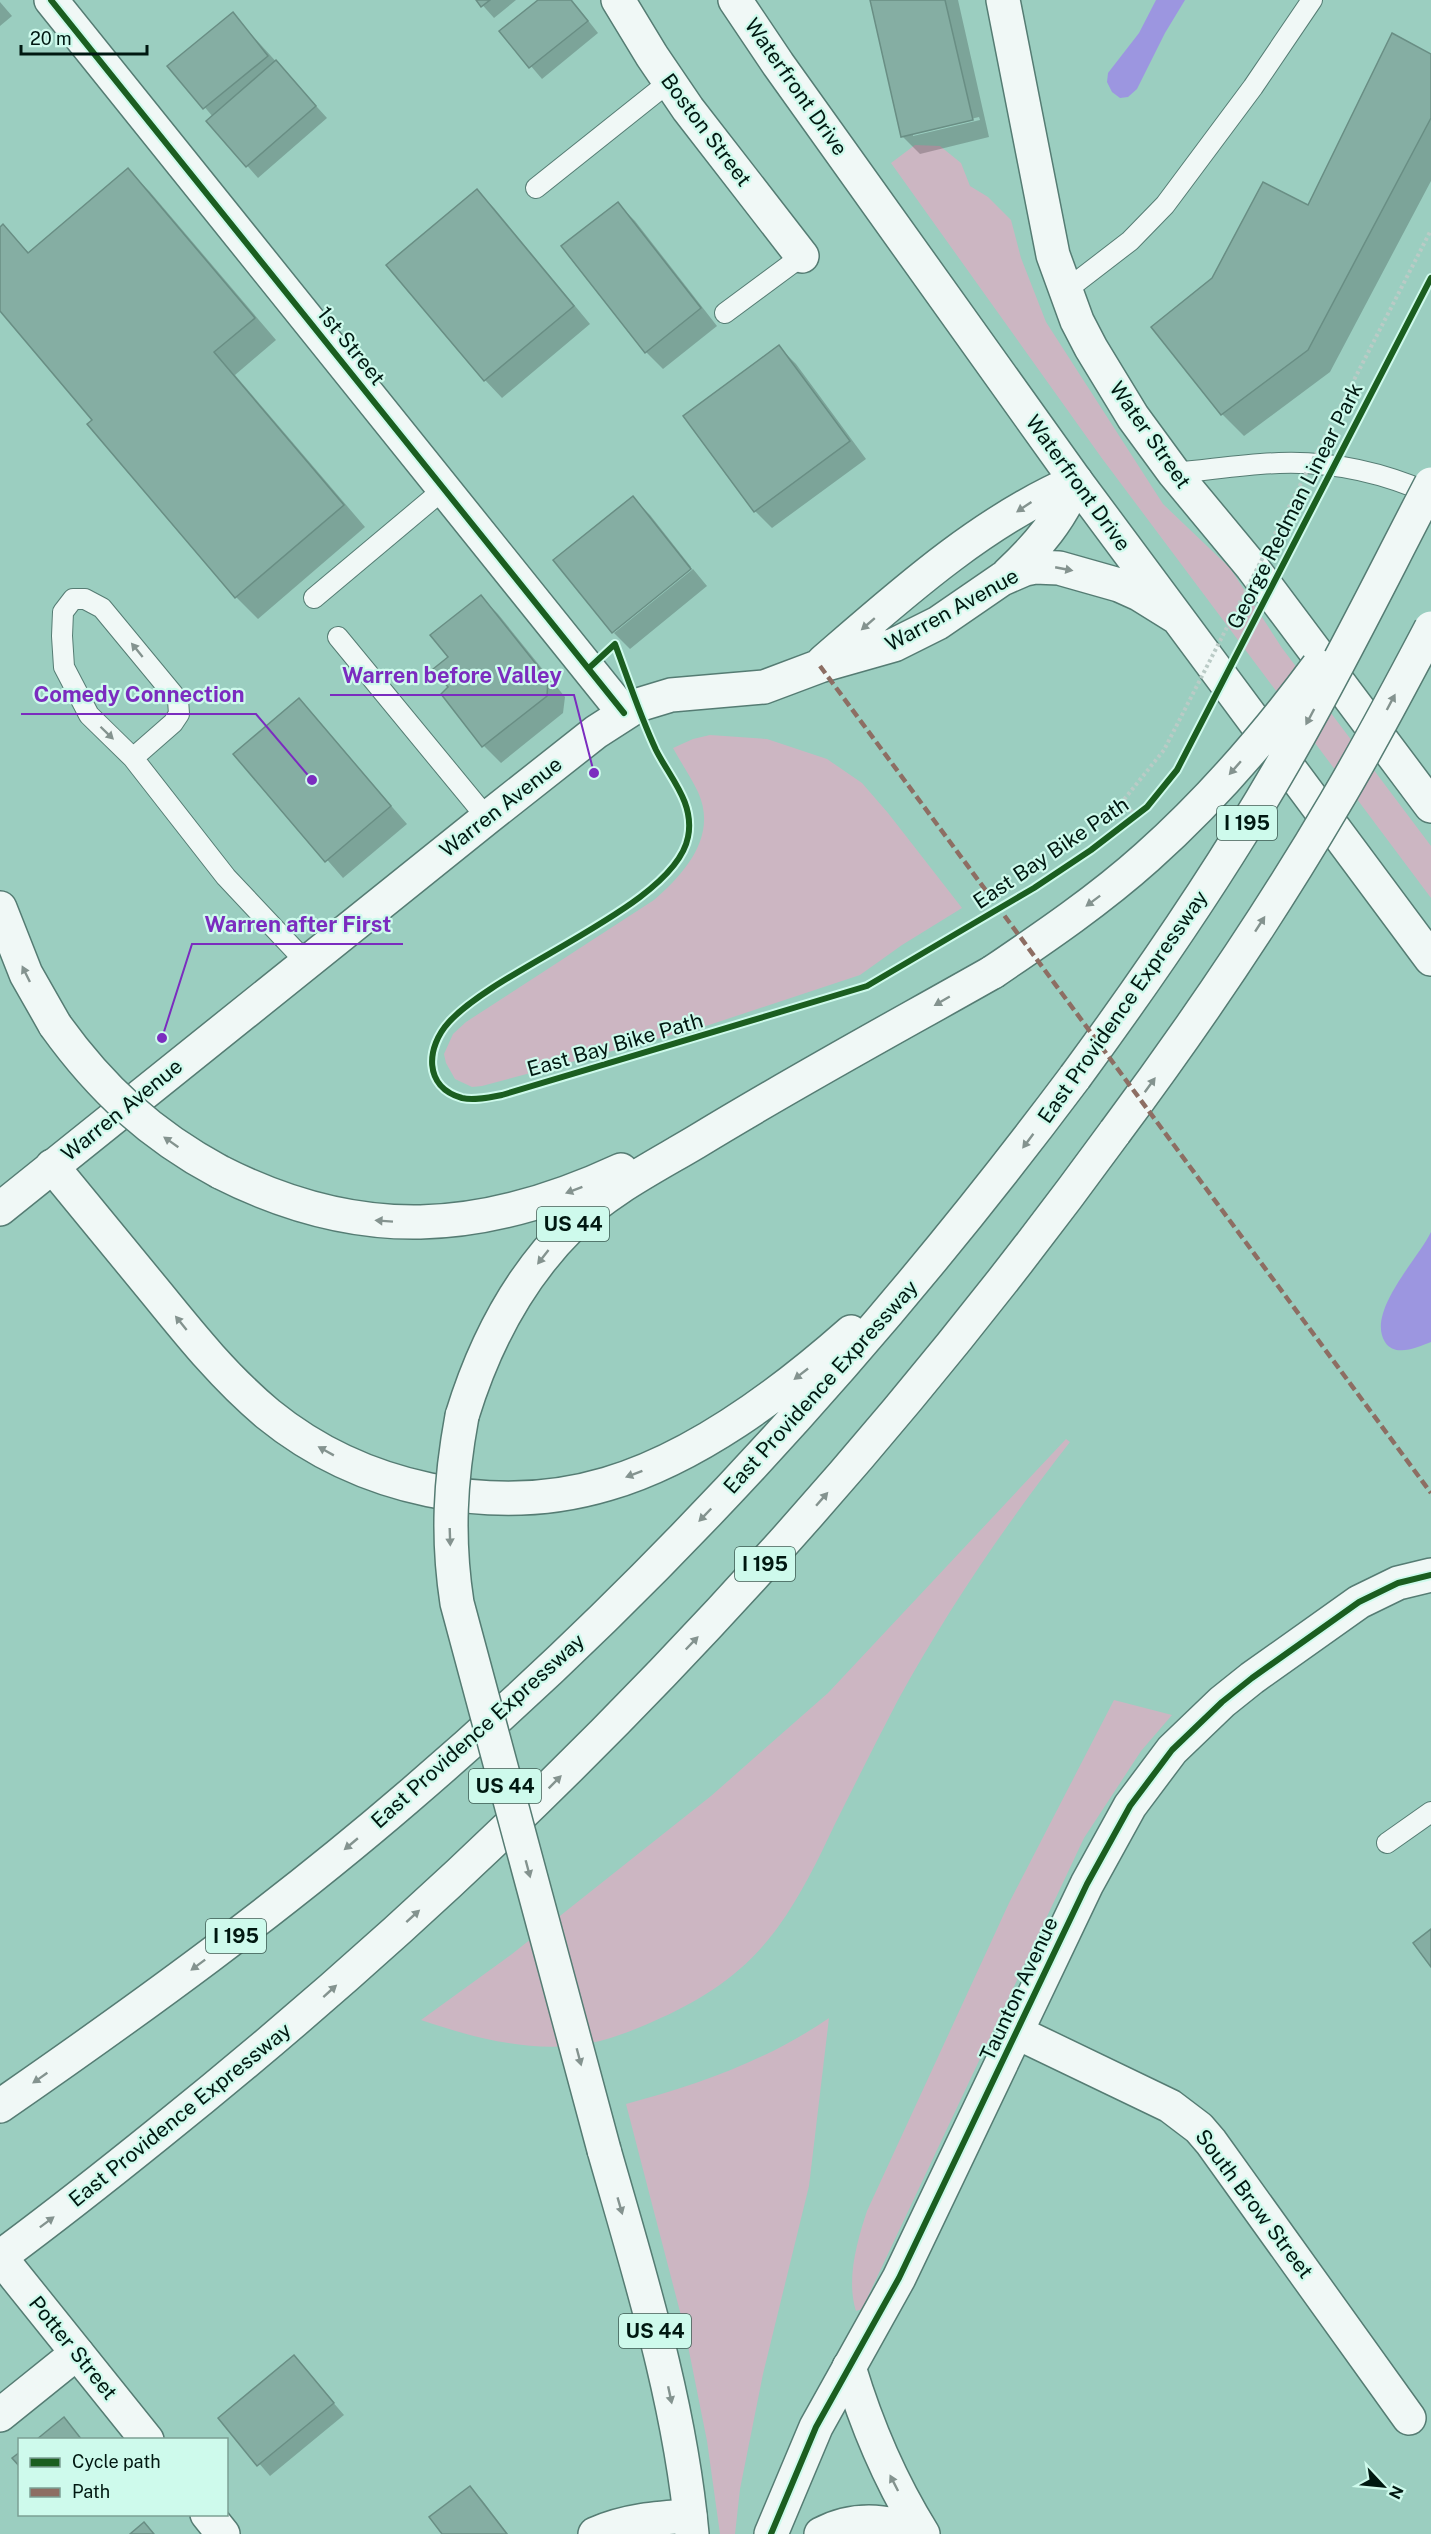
<svg xmlns="http://www.w3.org/2000/svg" width="1431" height="2534" viewBox="0 0 1431 2534" font-family="'Public Sans',sans-serif">
  <style>
    .green { fill: #ccb6c2 }
    .water { fill: #9c96e0 }
    .shadow { fill: #0003; fill-rule: evenodd }
    .building { fill: #85aea3; stroke: #698e84; stroke-width: 1.5 }
    .lines { fill: none; stroke-linecap: round; stroke-linejoin: round }
    .lane-casing { stroke: #557c73; stroke-width: 22 }
    .street-casing { stroke: #557c73; stroke-width: 36 }
    .secondary-casing { stroke: #557c73; stroke-width: 36 }
    .highway-casing { stroke: #557c73; stroke-width: 36 }
    .lane { stroke: #f0f8f6; stroke-width: 20 }
    .street { stroke: #f0f8f6; stroke-width: 33 }
    .secondary { stroke: #f0f8f6; stroke-width: 33 }
    .highway { stroke: #f0f8f6; stroke-width: 33 }
    .highway-bridge-casing { stroke: #557c73; stroke-width: 36; stroke-linecap: butt }
    .path-bridge { stroke: #bacbc6; stroke-width: 4; stroke-dasharray: 3 3; stroke-linecap: butt }
    .highway-bridge { stroke: #f0f8f6; stroke-width: 33 }
    .quiet { stroke: #8d6e63; stroke-width: 4.5; stroke-dasharray: 9 4.5; stroke-linecap: butt }
    .cycleway-casing { stroke: #cefaec; stroke-width: 10 }
    .cycleway { stroke: #1b5e20; stroke-width: 6 }
    .oneway { fill: #84938f }
    .labels { text-anchor: middle; stroke-width: 4.5; stroke-linejoin: round; paint-order: stroke }
    .shield { fill: #cefaec; stroke: #3e5c53; stroke-width: 1.5 }
    .shield-label { font-size: 20px; font-weight: bold; fill: #001811 }
    .street-label { font-size: 21px; fill: #001811; stroke: #cefaec }
    .leader { fill: none; stroke: #7b2cbf; stroke-width: 2 }
    .callout-dot { fill: #7b2cbf; stroke: #cefaec; stroke-width: 2 }
    .callout-label { font-size: 22px; text-anchor: middle; font-weight: bold; fill: #7b2cbf; stroke: #cefaec; stroke-width: 4.5; stroke-linejoin: round; paint-order: stroke }
  </style>
  <rect width="100%" height="100%" fill="#9bcec0"/>
  <path class="green" d="M915,145L940,146L961,163L970,186L988,197L1011,220L1021,258L1046,322L1163,504L1230,568L1282,648L1431,846V898L1101,457L891,163Z
    M710,735L767,739L827,759L862,783L888,813L962,908L902,945L860,975L709,1025L482,1086L472,1087L455,1079L446,1063L444,1054L453,1034L466,1022L654,900C685,873 718,836 698,792C691,777 681,763 673,748L693,739Z
    M1066,1439L1070,1442C1006,1524 948,1609 898,1700C876,1742 855,1784 834,1826C818,1860 800,1897 778,1927C745,1973 703,2000 652,2022C625,2034 598,2044 569,2046C519,2050 468,2036 421,2020L512,1954L711,1796L828,1693Z
    M1114,1700L1172,1715L1141,1751L1084,1838L862,2309L856,2311C846,2280 857,2241 867,2211L1009,1903Z
    M829,2018L809,2186L763,2374L740,2489L735,2534H720L707,2441L685,2331L626,2104C698,2085 768,2060 829,2018Z"/>
  <path class="water" d="M1156,0H1185L1165,33L1137,89L1128,97L1120,98L1112,92L1107,82L1108,73L1139,33Z
    M1431,1232V1342C1418,1347 1395,1358 1385,1342C1366,1312 1418,1259 1431,1232Z"/>
  <path class="shadow" d="M478,0H516L494,18Z
    M540,0H572L598,33L542,79L501,31Z
    M872,0H958L989,137L920,154L903,137ZM979,117L980,120L913,136V133Z
    M0,2L12,16L0,26Z
    M233,14L327,118L258,178L208,121L213,117L170,66Z
    M1431,56V181L1330,372L1244,436L1222,414L1308,207Z
    M128,170L150,192L276,340L235,375L365,527L258,619L236,597L90,424L95,420L0,309V229L3,226L30,254Z
    M477,191L494,208L590,324L502,398L485,380L388,265Z
    M618,204L635,221L717,326L663,369L646,352Z
    M779,347L796,364L866,459L772,528L755,511L685,416Z
    M633,498L650,515L691,567L612,631Z
    M693,569L707,586L630,649L614,633Z
    M481,597L498,614L565,697L563,713L501,763L484,746L450,657Z
    M299,700L407,824L343,878L236,755Z
    M294,2357L344,2415L270,2476L220,2418Z
    M470,2488L482,2500L508,2534H443Z"/>
  <path class="building" d="M476,0H490L481,7Z
    M538,0H571L588,21L529,68L499,31Z
    M870,0H945L973,120L901,137Z
    M233,12L268,56L203,109L167,66Z
    M1392,33L1431,54V118L1308,350L1221,415L1151,327L1212,278L1263,182L1308,205Z
    M276,60L316,106L246,167L206,121Z
    M128,168L255,318L214,352L344,505L235,598L87,424L92,420L0,311V227L3,224L28,253Z
    M477,189L574,306L484,381L386,265Z
    M618,202L701,308L645,353L561,246Z
    M779,345L850,441L754,512L683,416Z
    M633,496L691,569L612,633L553,560Z
    M481,595L548,679L547,696L482,747L441,694L448,687L433,669L448,657L430,635Z
    M299,698L391,806L325,862L233,754Z
    M1431,1929V1967L1413,1943Z
    M294,2355L334,2403L257,2466L218,2418Z
    M64,2417L82,2440H36Z
    M20,2452V2467L12,2458Z
    M470,2486L507,2534H442L429,2517Z
    M144,2522L154,2534H130Z"/>
  <g class="lines">
    <defs>
      <path id="lane" d="M536,188L669,82
        M1065,291L1130,241L1165,205L1253,87L1312,0
        M725,313L802,256
        M1174,473C1209,470 1244,464 1279,463C1331,461 1384,473 1431,494
        M314,598L444,489
        M338,637L487,818
        M133,758L173,723L179,714L178,700L102,608L85,599H73L63,612L62,636L64,667L89,715L133,758L226,877L306,962
        M1387,1843L1431,1812"/>
      <path id="street" d="M51,0L624,713
        M618,0L652,56L688,109L802,256
        M735,0L778,64L1076,481
        M1003,0L1053,255L1077,321L1091,348L1133,417L1174,473L1252,567L1431,806
        M1016,2032L1170,2106L1199,2128L1211,2142L1409,2418
        M849,2367C867,2427 890,2481 923,2534
        M0,2415L77,2353
        M595,2534C626,2520 657,2518 690,2516
        M821,2534C851,2518 887,2518 916,2534"/>
      <path id="secondary" d="M1076,481L1431,959
        M1008,574C1037,547 1062,518 1076,481
        M823,662C899,596 982,521 1076,481
        M0,1209L487,818L596,732L638,705L671,695L764,687L820,666L894,645L938,623L1002,579L1025,569L1035,567L1059,568L1119,585L1139,594L1176,617
        M0,2257L147,2440
        M207,2514L223,2534
        M771,2534L816,2427L899,2278L1087,1884L1130,1806L1172,1750L1222,1702L1252,1678L1359,1602L1398,1583L1431,1575"/>
      <path id="highway" d="M0,908L26,974L55,1025
        M52,1166C87,1209 123,1252 158,1295C192,1337 226,1379 268,1414C360,1489 493,1518 607,1484C696,1458 782,1393 851,1332
        M220,1172C360,1243 481,1235 621,1170
        M462,1416C484,1344 518,1278 572,1225C608,1190 654,1167 696,1142C794,1082 894,1028 993,972
        M0,2106C140,2009 278,1909 407,1798C657,1584 878,1340 1075,1077
        M604,2150C640,2276 680,2402 692,2534
        M0,2257C54,2217 106,2176 158,2134C520,1844 842,1507 1115,1132"/>
    </defs>
    <use href="#lane" class="lane-casing"/>
    <use href="#street" class="street-casing"/>
    <use href="#secondary" class="secondary-casing"/>
    <use href="#highway" class="highway-casing"/>
    <use href="#lane" class="lane"/>
    <use href="#street" class="street"/>
    <use href="#secondary" class="secondary"/>
    <use href="#highway" class="highway"/>
    <defs>
      <path id="highway-bridge" d="M993,972C1046,936 1099,900 1147,857C1211,800 1267,735 1318,666
        M55,1025C101,1089 151,1135 220,1172
        M1075,1077C1150,975 1222,870 1285,760C1337,670 1383,576 1431,484
        M1115,1132C1194,1026 1268,917 1335,803C1369,746 1400,687 1431,628
        M462,1416C450,1481 447,1538 457,1603L604,2150"/>
    </defs>
    <use href="#highway-bridge" class="highway-bridge-casing"/>
    <path class="path-bridge" d="M1137,816L1122,802L1164,750L1431,230"/>
    <use href="#highway-bridge" class="highway-bridge"/>
    <path class="quiet" d="M820,666L1431,1493"/>
    <defs>
      <path id="cycleway" d="M51,0L624,713
        M589,668L615,644C628,679 640,716 656,750C670,778 695,803 688,837C675,906 500,966 449,1022C426,1047 423,1087 462,1098C475,1101 490,1097 502,1095L867,986L1034,888L1091,850L1147,807L1177,770L1431,278
        M771,2534L816,2427L899,2278L1087,1884L1130,1806L1172,1750L1222,1702L1252,1678L1359,1602L1398,1583L1431,1575"/>
    </defs>
    <use href="#cycleway" class="cycleway-casing"/>
    <use href="#cycleway" class="cycleway"/>
  </g>
  <defs><path id="oneway-solid" d="M-6-.8H1V-3.2L6.5 0L1 3.2V.8H-6Z" transform="scale(1.5)"/></defs>
  <g class="oneway">
    <use href="#oneway-solid" transform="translate(1024 507) rotate(146)"/>
    <use href="#oneway-solid" transform="translate(1064 569) rotate(11)"/>
    <use href="#oneway-solid" transform="translate(868 624) rotate(139)"/>
    <use href="#oneway-solid" transform="translate(137 650) rotate(-129)"/>
    <use href="#oneway-solid" transform="translate(1391 702) rotate(-62)"/>
    <use href="#oneway-solid" transform="translate(1310 717) rotate(118)"/>
    <use href="#oneway-solid" transform="translate(107 733) rotate(44)"/>
    <use href="#oneway-solid" transform="translate(1235 768) rotate(131)"/>
    <use href="#oneway-solid" transform="translate(1093 901) rotate(143)"/>
    <use href="#oneway-solid" transform="translate(1260 924) rotate(-57)"/>
    <use href="#oneway-solid" transform="translate(26 974) rotate(-116)"/>
    <use href="#oneway-solid" transform="translate(942 1001) rotate(150)"/>
    <use href="#oneway-solid" transform="translate(1150 1085) rotate(-54)"/>
    <use href="#oneway-solid" transform="translate(1028 1141) rotate(127)"/>
    <use href="#oneway-solid" transform="translate(171 1142) rotate(-145)"/>
    <use href="#oneway-solid" transform="translate(574 1190) rotate(159)"/>
    <use href="#oneway-solid" transform="translate(384 1221) rotate(-176)"/>
    <use href="#oneway-solid" transform="translate(543 1257) rotate(128)"/>
    <use href="#oneway-solid" transform="translate(181 1323) rotate(-129)"/>
    <use href="#oneway-solid" transform="translate(801 1374) rotate(142)"/>
    <use href="#oneway-solid" transform="translate(326 1451) rotate(-151)"/>
    <use href="#oneway-solid" transform="translate(634 1474) rotate(159)"/>
    <use href="#oneway-solid" transform="translate(822 1499) rotate(-49)"/>
    <use href="#oneway-solid" transform="translate(705 1515) rotate(134)"/>
    <use href="#oneway-solid" transform="translate(450 1537) rotate(88)"/>
    <use href="#oneway-solid" transform="translate(692 1643) rotate(-46)"/>
    <use href="#oneway-solid" transform="translate(555 1782) rotate(-45)"/>
    <use href="#oneway-solid" transform="translate(351 1844) rotate(140)"/>
    <use href="#oneway-solid" transform="translate(528 1869) rotate(75)"/>
    <use href="#oneway-solid" transform="translate(413 1916) rotate(-42)"/>
    <use href="#oneway-solid" transform="translate(198 1965) rotate(143)"/>
    <use href="#oneway-solid" transform="translate(330 1991) rotate(-42)"/>
    <use href="#oneway-solid" transform="translate(579 2057) rotate(75)"/>
    <use href="#oneway-solid" transform="translate(40 2078) rotate(145)"/>
    <use href="#oneway-solid" transform="translate(620 2206) rotate(74)"/>
    <use href="#oneway-solid" transform="translate(47 2222) rotate(-37)"/>
    <use href="#oneway-solid" transform="translate(670 2395) rotate(78)"/>
    <use href="#oneway-solid" transform="translate(894 2483) rotate(-117)"/>
  </g>
  <g class="labels">
    <g class="shield">
      <rect x="1217" y="806" width="60" height="34" rx="4.5"/>
      <rect x="537" y="1207" width="72" height="34" rx="4.5"/>
      <rect x="735" y="1547" width="60" height="34" rx="4.5"/>
      <rect x="469" y="1769" width="72" height="34" rx="4.5"/>
      <rect x="206" y="1919" width="60" height="34" rx="4.5"/>
      <rect x="619" y="2314" width="72" height="34" rx="4.5"/>
    </g>
    <g class="shield-label">
      <text x="1247" y="830">I 195</text>
      <text x="573" y="1231">US 44</text>
      <text x="765" y="1571">I 195</text>
      <text x="505" y="1793">US 44</text>
      <text x="236" y="1943">I 195</text>
      <text x="655" y="2338">US 44</text>
    </g>
    <g class="street-label">
      <text transform="translate(796 87) rotate(55)" y="7">Waterfront Drive</text>
      <text transform="translate(706 130) rotate(53)" y="7">Boston Street</text>
      <text transform="translate(351 346) rotate(51)" y="7">1st Street</text>
      <text transform="translate(1150 435) rotate(55)" y="7">Water Street</text>
      <text transform="translate(1078 483) rotate(54)" y="7">Waterfront Drive</text>
      <text transform="translate(1295 506) rotate(-63)" y="7">George Redman Linear Park</text>
      <text transform="translate(952 610) rotate(-29)" y="7">Warren Avenue</text>
      <text transform="translate(501 807) rotate(-38)" y="7">Warren Avenue</text>
      <text transform="translate(1051 853) rotate(-34)" y="7">East Bay Bike Path</text>
      <text transform="translate(1123 1007) rotate(-55)" y="7">East Providence Expressway</text>
      <text transform="translate(615 1045) rotate(-16)" y="7">East Bay Bike Path</text>
      <text transform="translate(122 1110) rotate(-39)" y="7">Warren Avenue</text>
      <text transform="translate(821 1387) rotate(-48)" y="7">East Providence Expressway</text>
      <text transform="translate(478 1731) rotate(-42)" y="7">East Providence Expressway</text>
      <text transform="translate(1019 1989) rotate(-65)" y="7">Taunton Avenue</text>
      <text transform="translate(180 2115) rotate(-39)" y="7">East Providence Expressway</text>
      <text transform="translate(1254 2204) rotate(53)" y="7">South Brow Street</text>
      <text transform="translate(73 2348) rotate(51)" y="7">Potter Street</text>
    </g>
  </g>
  <path class="leader" d="M594 773L574 695H330M312 780L256 714H21M162 1038L192 944H403"/>
  <g class="callout-dot">
    <circle cx="594" cy="773" r="6"/>
    <circle cx="312" cy="780" r="6"/>
    <circle cx="162" cy="1038" r="6"/>
  </g>
  <g class="callout-label">
    <text x="452" y="683">Warren before Valley</text>
    <text x="139" y="702">Comedy Connection</text>
    <text x="298" y="932">Warren after First</text>
  </g>
  <rect x="18" y="2438" width="210" height="78" fill="#cefaec" stroke="#7ca094" stroke-width="1.5"/>
  <rect x="30" y="2458" width="30" height="9" fill="#1b5e20" stroke="#7ca094" stroke-width="1.5"/>
  <text x="72" y="2468" font-size="18" fill="#001811">Cycle path</text>
  <rect x="30" y="2488" width="30" height="9" fill="#8d6e63" stroke="#7ca094" stroke-width="1.5"/>
  <text x="72" y="2498" font-size="18" fill="#001811">Path</text>
  <g transform="translate(1383 2486) rotate(116)" stroke="#cefaec" stroke-width="4.5" paint-order="stroke">
  <path d="M0-4.5L10 22L0 15L-10 22Z" fill="#001811"/>
  <text y="-9" font-size="16" font-weight="bold" text-anchor="middle" fill="#001811">N</text>
  </g>
  <path d="M21 45v9h126v-9" fill="none" stroke="#001811" stroke-width="3"/>
  <text x="30" y="45" font-size="18" fill="#001811" stroke="#cefaec" stroke-width="4.5" paint-order="stroke">20 m</text>
</svg>
